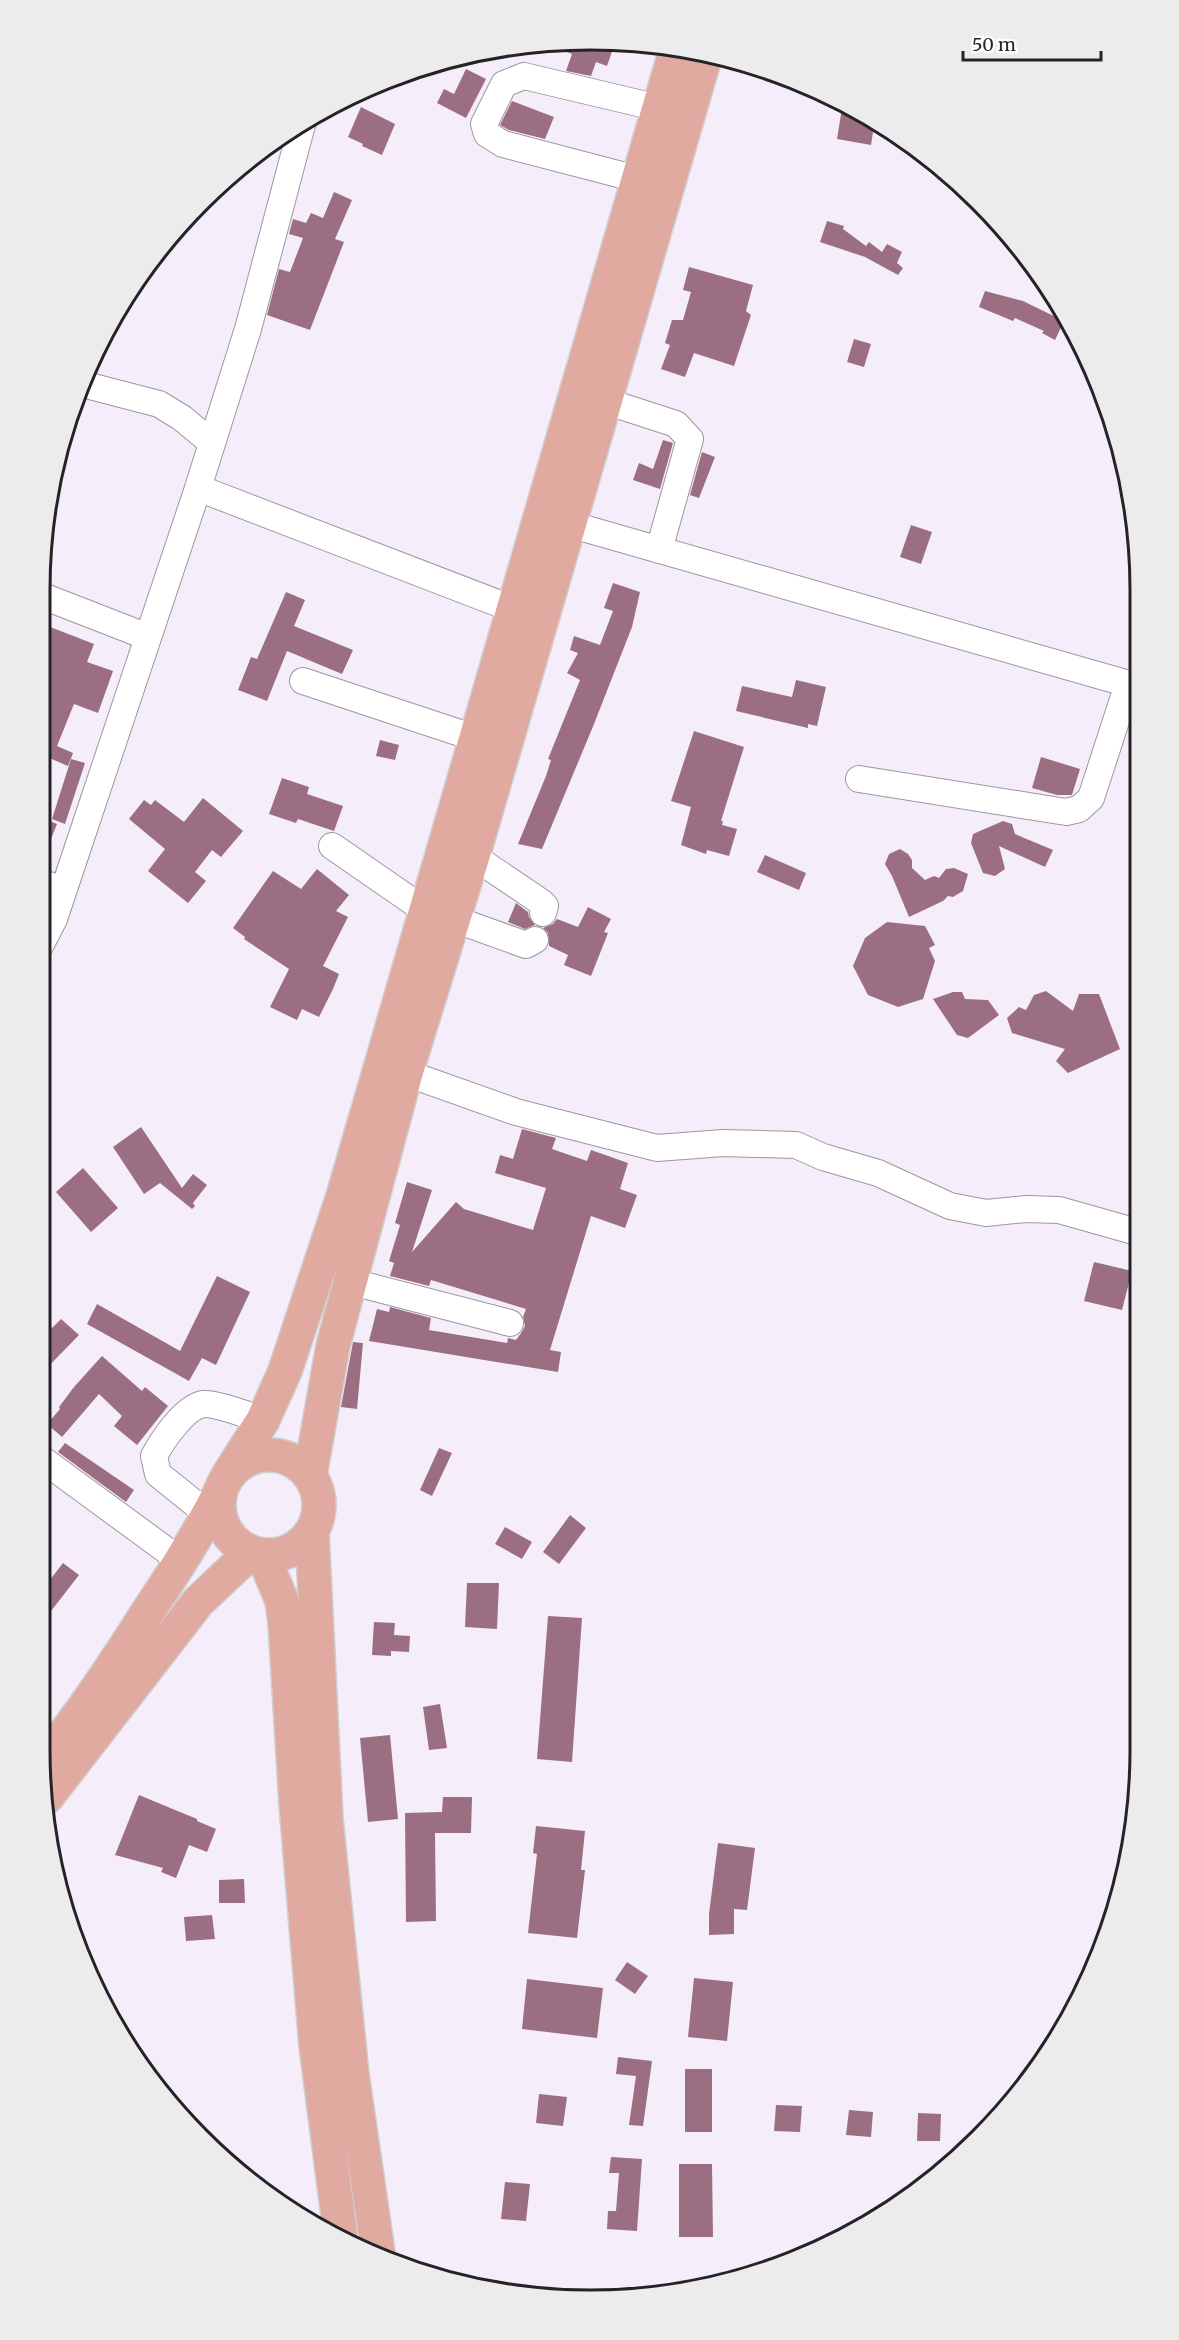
<svg xmlns="http://www.w3.org/2000/svg" width="1179" height="2340" viewBox="0 0 1179 2340" font-family="Merriweather,serif">
  <style>
    .building { fill: #9c6e81 }
    .lines { fill: none; stroke-linecap: round; stroke-linejoin: round }
    .minor-casing { stroke: #9d96a1; stroke-width: 28 }
    .major-casing { stroke: #cfcfd0; stroke-width: 36 }
    .minor { stroke: #fff; stroke-width: 26 }
    .major { stroke: #e0aaa1; stroke-width: 33 }
    .rim { fill: none; stroke: #262328; stroke-width: 3 }
  </style>
  <rect width="100%" height="100%" fill="#f5eefa"/>
  <path class="building" d="M616,40L607,66L596,62L591,76L566,71L572,54L544,44Z
    M466,69L486,79L466,118L437,103L444,89L454,94Z
    M512,101L554,117L545,139L509,130L500,125Z
    M843,102L872,120L871,129L873,132L871,145L837,139Z
    M361,107L395,124L382,155L362,146L363,144L348,137Z
    M334,192L352,200L335,239L344,242L310,330L267,315L279,269L290,272L303,238L289,234L293,219L306,223L311,213L323,218Z
    M827,221L844,226L843,229L866,246L869,242L882,252L887,244L902,252L897,263L903,268L898,275L865,257L820,242Z
    M689,267L753,285L746,311L751,315L734,366L694,353L685,377L661,369L670,345L665,343L672,320H683L691,292L683,290Z
    M985,291L1023,301L1064,321L1055,340L1042,333L1044,331L1015,318L1013,321L979,307Z
    M854,339L871,344L864,367L847,362Z
    M663,440L673,443L660,489L633,480L639,463L653,469Z
    M702,452L715,457L699,498L690,495Z
    M911,525L932,532L921,564L900,557Z
    M613,583L640,592L632,627L594,724L542,849L518,844L546,776L551,760L548,759L580,680L567,673L578,653L570,650L574,636L600,645L613,611L604,608Z
    M286,592L305,600L294,626L353,650L342,674L287,651L267,701L238,690L251,657L257,659Z
    M40,623L94,644L87,662L113,671L98,713L74,704L57,746L73,753L68,766L40,754Z
    M796,680L826,687L817,726L808,724V728L736,711L742,686L792,697Z
    M694,731L744,747L721,821H723L722,825L737,829L729,856L707,850L706,854L681,845L691,807L671,801Z
    M380,740L399,745L395,760L376,756Z
    M1041,757L1080,769L1072,795H1057L1032,788Z
    M71,759L85,763L65,824L52,819Z
    M282,778L309,787L307,794L343,806L334,831L298,819L296,823L269,814Z
    M203,798L243,831L221,857L212,850L195,872L206,881L188,903L148,871L165,849L129,819L144,800L151,805L155,800L184,822Z
    M40,817L57,824L41,864H40Z
    M1003,821L1012,824L1015,834L1053,850L1045,867L999,846L1005,869L995,876L983,873L971,843L973,834Z
    M900,849L908,854L912,860V868L925,880L934,876L939,878L946,869L954,868L968,874L963,891L953,897L948,896L943,901L909,917L892,876L885,864L889,854Z
    M765,855L806,873L799,890L757,872Z
    M317,869L349,895L336,911L348,917L323,966L339,974L333,989L319,1017L302,1009L297,1020L270,1007L289,969L244,939L245,937L233,928L273,871L301,889Z
    M516,903L528,912L529,917L535,925L525,929L508,922Z
    M588,907L611,919L604,932L608,933L591,976L564,965L568,955L549,946L548,933L543,928L553,924L557,919L578,927Z
    M887,922L925,926L935,945L929,948L935,961L923,999L898,1007L868,995L853,966L865,938Z
    M1046,991L1073,1011L1079,994H1099L1120,1049L1068,1073L1056,1061L1065,1049L1012,1033L1007,1018L1019,1007L1026,1010L1034,995Z
    M953,992H962L965,999L988,1000L999,1015L968,1038L957,1035L933,999Z
    M141,1127L182,1188L193,1174L207,1185L193,1203L195,1206L192,1209L160,1183L144,1194L113,1147Z
    M522,1129L556,1138L552,1149L587,1161L591,1150L628,1163L620,1189L637,1195L625,1228L591,1216L550,1350L561,1352L558,1372L369,1341L377,1309L389,1312L390,1307L431,1318L429,1330L507,1343L508,1338L516,1340L521,1333L525,1326L523,1317L526,1309L431,1280L429,1286L390,1276L394,1263L389,1261L400,1225L395,1223L407,1182L432,1190L412,1252L456,1202L464,1209L533,1230L546,1188L495,1173L500,1155L513,1159Z
    M83,1168L118,1208L91,1232L56,1192Z
    M1094,1262L1132,1271L1122,1310L1084,1301Z
    M217,1276L250,1292L216,1365L202,1358L189,1381L87,1324L97,1304L180,1351Z
    M61,1319L79,1335L39,1376V1333L47,1323L52,1328Z
    M353,1342L363,1343L357,1409L341,1407Z
    M102,1356L142,1391L145,1387L168,1406L137,1445L114,1426L122,1416L99,1394L62,1437L47,1424L60,1409L59,1407L74,1387Z
    M65,1443L134,1490L126,1502L58,1452Z
    M439,1448L452,1453L432,1496L420,1490Z
    M570,1515L586,1528L559,1564L543,1552Z
    M505,1527L532,1542L522,1559L495,1544Z
    M63,1563L79,1575L48,1615L39,1608V1594Z
    M467,1583H499L497,1629L465,1627Z
    M548,1616L582,1618L572,1762L537,1759Z
    M374,1622L395,1623L394,1635L410,1636L409,1652L391,1651V1656L372,1655Z
    M440,1704L447,1748L429,1750L423,1707Z
    M390,1735L398,1819L368,1822L360,1738Z
    M139,1795L197,1819V1821L216,1829L207,1852L189,1845L176,1878L161,1872L163,1868L115,1855Z
    M443,1797H472L471,1833H435L436,1921L406,1922L405,1813L442,1812Z
    M536,1826L585,1831L581,1870H585L577,1938L528,1933L537,1854L533,1853Z
    M718,1843L755,1848L747,1910L734,1909V1934L709,1935V1914Z
    M244,1879L245,1903H219V1880Z
    M212,1915L215,1939L186,1941L184,1917Z
    M627,1962L648,1976L635,1994L615,1980Z
    M694,1978L733,1982L727,2041L688,2037Z
    M527,1979L603,1988L597,2038L522,2029Z
    M618,2057L652,2061L643,2126L629,2125L636,2076L616,2074Z
    M685,2069H712V2132H685Z
    M539,2094L567,2097L563,2126L536,2123Z
    M776,2105L802,2106L800,2132L774,2131Z
    M849,2110L873,2112L871,2137L846,2135Z
    M918,2113L941,2114L940,2141H917Z
    M611,2157L642,2159L637,2231L607,2229L608,2211H616L619,2173H609Z
    M679,2164H712L713,2237H679Z
    M505,2182L530,2184L526,2221L501,2219Z"/>
  <g class="lines">
    <defs>
      <path id="minor" d="M637,179L503,144L487,134L484,124L504,84L524,76L659,108
        M82,384L159,404L182,418L212,443
        M605,401L676,424L690,439L659,550
        M198,488L248,329L303,121
        M569,524L1136,686
        M40,595L148,637
        M303,681L475,738
        M859,779L1066,812L1079,809L1091,798L1128,684
        M332,846L426,911
        M473,856L541,902L545,906L543,913
        M40,882L63,890
        M454,919L526,945L535,940
        M40,946L54,919L198,488L513,609
        M406,1073L516,1112L657,1148L723,1143L796,1145L823,1157L878,1173L950,1206L986,1213L1026,1209L1059,1210L1137,1232
        M348,1281L510,1323
        M39,1457L181,1561
        M209,1515L158,1474L154,1456C162,1441 185,1406 204,1404C216,1403 250,1416 263,1420"/>
      <path id="major" d="M219 1505a50 50 0 1 1 100 0a50 50 0 1 1-100 0Z
        M310,1475L333,1346L406,1073L473,856L706,54
        M227,1477L263,1420L285,1371L343,1196L676,49
        M312,1531L326,1819L352,2074L379,2259
        M263,1555L282,1601L285,1623L296,1804L316,2046L341,2239
        M41,1764C81,1715 115,1663 149,1610C175,1571 201,1531 222,1488
        M47,1797L198,1602L251,1552"/>
    </defs>
    <use href="#minor" class="minor-casing"/>
    <use href="#major" class="major-casing"/>
    <use href="#minor" class="minor"/>
    <use href="#major" class="major"/>
  </g>
  <path d="M0 0H1179V2340H0ZM590 50H590A540 540 0 0 1 1130 590V1750A540 540 0 0 1 590 2290H590A540 540 0 0 1 50 1750V590A540 540 0 0 1 590 50Z" fill="#edeced" fill-rule="evenodd"/>
  <path class="rim" d="M590 50H590A540 540 0 0 1 1130 590V1750A540 540 0 0 1 590 2290H590A540 540 0 0 1 50 1750V590A540 540 0 0 1 590 50Z"/>
  <path d="M963 51v9h138v-9" fill="none" stroke="#262328" stroke-width="3"/>
  <text x="972" y="51" font-size="18" fill="#262328" stroke="#fefefe" stroke-width="4.5" paint-order="stroke">50 m</text>
</svg>
